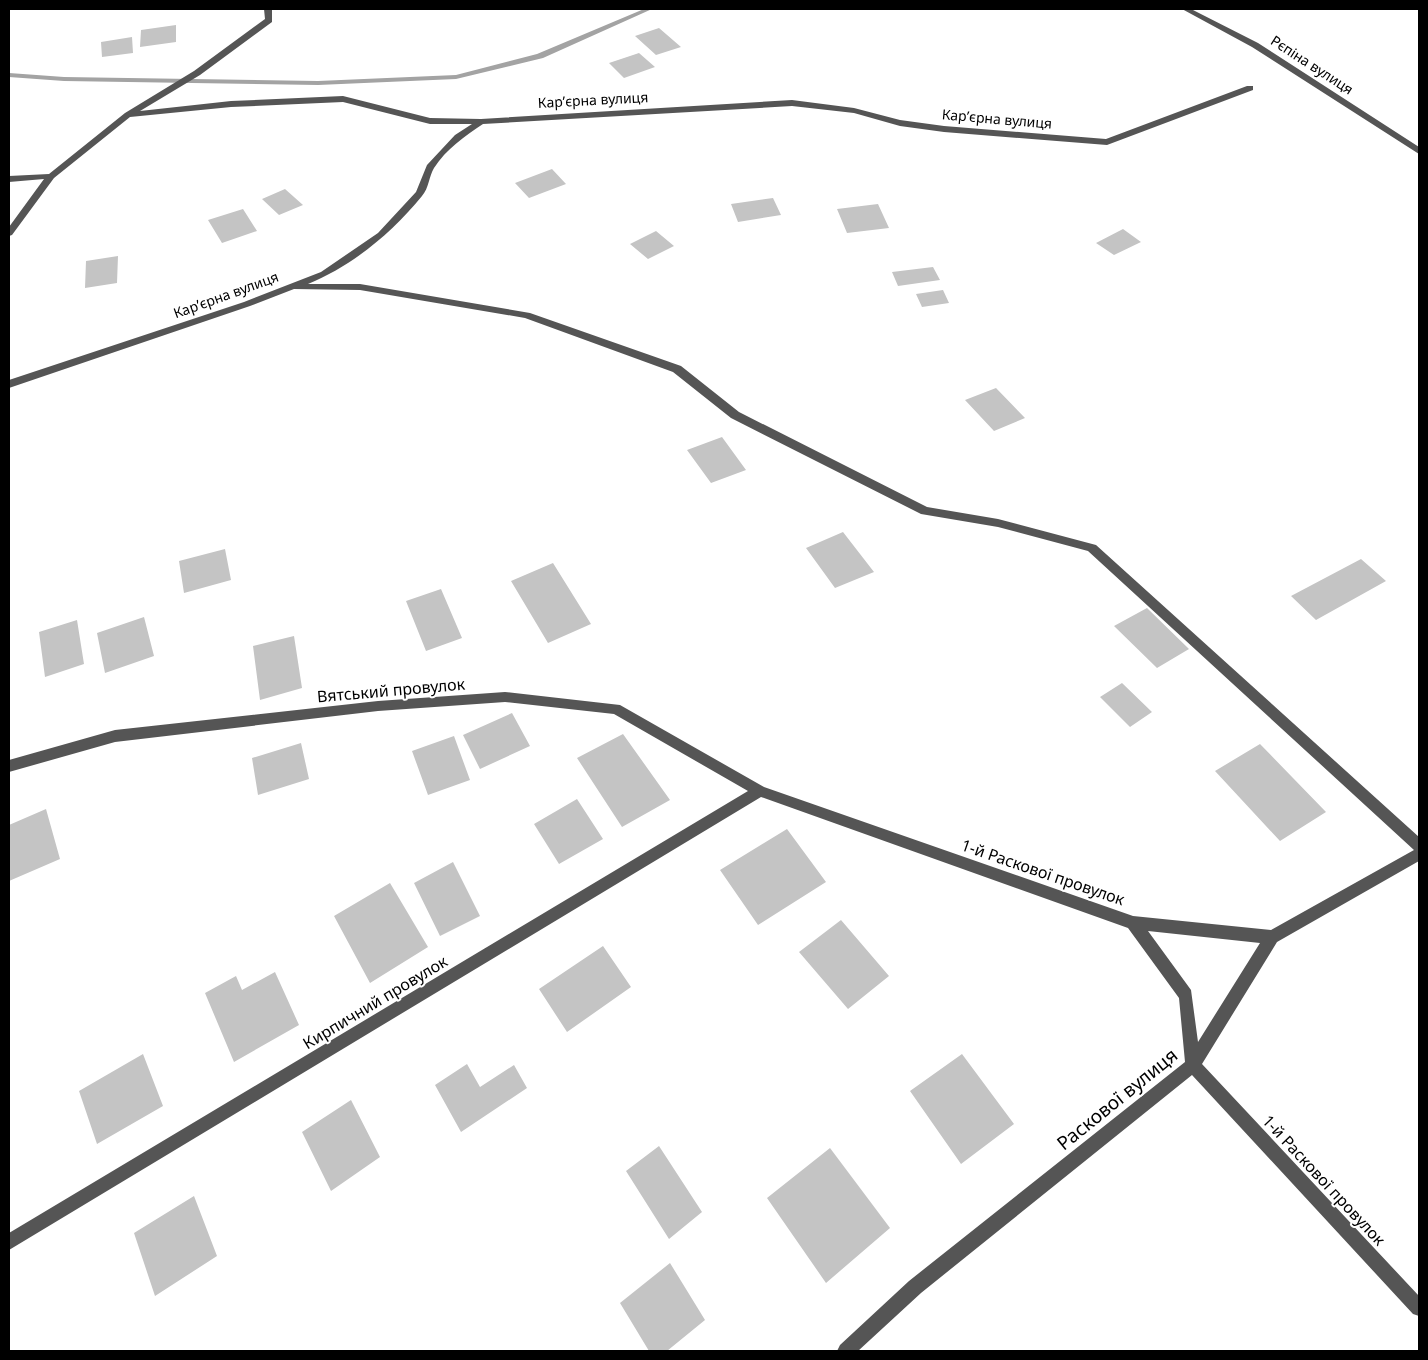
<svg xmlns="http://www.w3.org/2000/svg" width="1428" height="1360" viewBox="0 0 1428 1360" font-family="'Noto Sans',sans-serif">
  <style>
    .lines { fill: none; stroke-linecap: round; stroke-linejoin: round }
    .stream { fill: #a3a3a3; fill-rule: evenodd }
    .building { fill: #c4c4c4 }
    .minor { fill: #555; fill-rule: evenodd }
    .labels { text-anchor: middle; stroke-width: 4; stroke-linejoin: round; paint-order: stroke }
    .far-street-label { font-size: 14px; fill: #000; stroke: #fff }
    .street-label { font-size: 16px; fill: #000; stroke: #fff }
    .near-street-label { font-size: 19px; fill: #000; stroke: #fff }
  </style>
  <rect width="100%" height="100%" fill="#fff"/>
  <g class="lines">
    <path class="stream" d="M644,9H652L543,58L456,79L318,85L64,81L9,77V73L64,77L318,81L456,75L537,54Z"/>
  </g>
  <path class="building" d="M176,25V42L140,47L141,30Z
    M659,28L681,47L656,55L635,36Z
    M132,37L133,53L102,57L101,42Z
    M639,53L655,67L624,78L609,63Z
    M552,169L566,184L529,198L515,183Z
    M285,189L303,205L279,215L262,199Z
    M773,198L781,215L738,222L731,204Z
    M878,204L889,228L847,233L837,209Z
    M243,209L257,231L222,243L208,220Z
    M1123,229L1141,242L1114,255L1096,243Z
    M656,231L674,246L648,259L630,244Z
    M118,256L117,283L85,288L86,261Z
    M933,267L940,280L898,286L892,272Z
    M943,290L949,303L922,307L916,294Z
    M996,388L1025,418L994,431L965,400Z
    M722,437L746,470L711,483L687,450Z
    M843,532L874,572L835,588L806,548Z
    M225,549L231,580L184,593L179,561Z
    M1361,559L1386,581L1316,620L1291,596Z
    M553,563L591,624L548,643L511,581Z
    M441,589L462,638L426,651L406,601Z
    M1147,608L1189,649L1157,668L1114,626Z
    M144,617L154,656L105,673L97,633Z
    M77,620L84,664L45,677L39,632Z
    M294,636L302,688L260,700L253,646Z
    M1122,683L1152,712L1130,727L1100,697Z
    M512,713L530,746L480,769L463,735Z
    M623,734L670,800L622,827L577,758Z
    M454,736L470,780L428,795L412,751Z
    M301,743L309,779L258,795L252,758Z
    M1260,744L1326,812L1280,841L1215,771Z
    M577,799L603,839L559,864L534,824Z
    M46,809L60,859L9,881V825Z
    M787,829L826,882L758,925L720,870Z
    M453,862L480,916L440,936L414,883Z
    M390,883L428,947L370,983L334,916Z
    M841,920L889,976L848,1009L799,952Z
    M603,946L631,987L567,1032L539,989Z
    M275,972L299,1025L234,1062L205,993L236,976L242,990Z
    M143,1054L163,1106L97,1144L79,1091Z
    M962,1054L1014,1124L961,1164L910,1091Z
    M467,1064L480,1087L514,1065L527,1088L461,1132L435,1085Z
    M351,1100L380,1157L331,1191L302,1132Z
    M659,1146L702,1212L669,1239L626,1171Z
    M830,1148L890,1228L826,1283L767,1198Z
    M194,1196L217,1256L155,1296L134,1233Z
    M670,1263L705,1320L667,1351H649L620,1303Z"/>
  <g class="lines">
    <path class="minor" d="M264,9H272V22L200,75L140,111L231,101L343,96L430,118L481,119L792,100L854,108L900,120L944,126L1106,139L1247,86H1253V90L1107,145L944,132L900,126L854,113L792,106L483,124C465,136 446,149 434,168C429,176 429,188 422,196C392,233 352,266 308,284H360L530,313L681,366L739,412L927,507L998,519L1096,545L1419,837V861L1277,942L1202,1064L1419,1296V1316L1413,1314L1192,1075L921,1293L858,1351H837L840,1345L909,1281L1185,1062L1179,998L1128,928L761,797L9,1250V1233L748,791L614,714L505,702L378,711L115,742L9,772V760L115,730L378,701L505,692L620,705L764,787L1133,916L1271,930L1414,850L1088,551L998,527L921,514L731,418L673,372L525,318L360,290L294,289L250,306L9,388V380L244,302L321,272L378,233L416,192L427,165L455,135L472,124H430L343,102L231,107L130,117L54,178L12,235L9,236V227L44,179L9,182V176L49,174L125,113L194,71L265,19ZM1148,931L1260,943L1198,1042L1191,990Z
      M1182,9H1191L1258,43L1419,147V154L1252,47Z"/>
  </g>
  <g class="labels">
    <g class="far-street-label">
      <text transform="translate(1312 65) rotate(33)" y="5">Рєпіна вулиця</text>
      <text transform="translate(593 100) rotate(-3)" y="5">Карʼєрна вулиця</text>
      <text transform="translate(997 119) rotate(5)" y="5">Карʼєрна вулиця</text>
      <text transform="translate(226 295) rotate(-20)" y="5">Карʼєрна вулиця</text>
    </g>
    <g class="street-label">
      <text transform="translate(391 690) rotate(-5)" y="6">Вятський провулок</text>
      <text transform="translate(1043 872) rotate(19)" y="6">1-й Раскової провулок</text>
      <text transform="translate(375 1002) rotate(-31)" y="6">Кирпичний провулок</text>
      <text transform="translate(1324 1180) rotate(47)" y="6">1-й Раскової провулок</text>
    </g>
    <g class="near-street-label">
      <text transform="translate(1117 1099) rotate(-39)" y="7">Раскової вулиця</text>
    </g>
  </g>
  <rect width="1428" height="1360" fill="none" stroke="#000000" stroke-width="20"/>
</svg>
